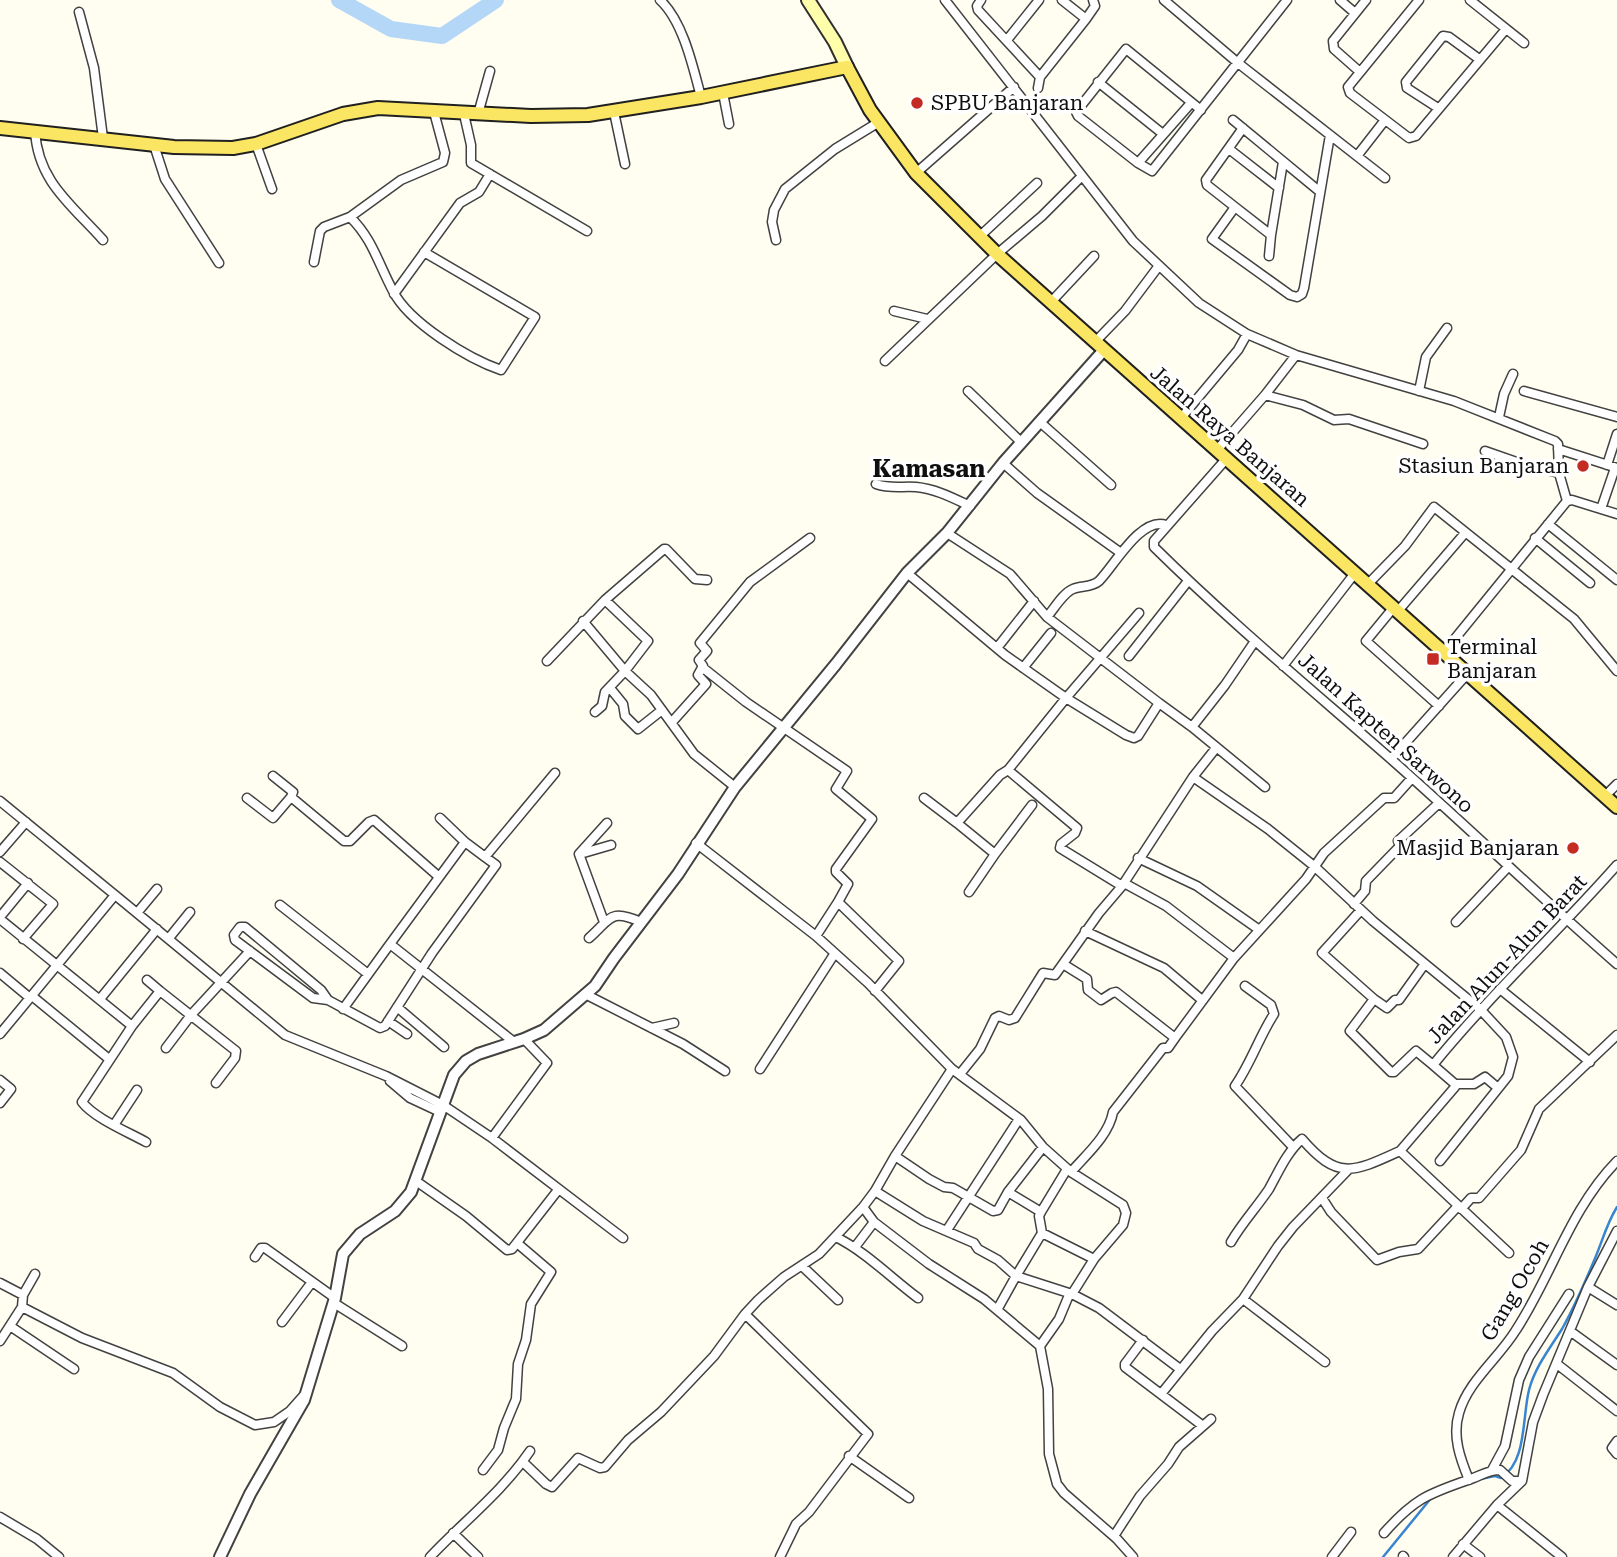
<svg xmlns="http://www.w3.org/2000/svg" width="1617" height="1557" viewBox="0 0 1617 1557" font-family="'Roboto Serif',serif">
  <style>
    .lines { fill: none; stroke-linecap: round; stroke-linejoin: round }
    .stream { stroke: #3985d1; stroke-width: 2.5 }
    .river { stroke: #b4d7f8; stroke-width: 16 }
    .minor-casing { stroke: #424242; stroke-width: 11 }
    .tertiary-casing { stroke: #424242; stroke-width: 14 }
    .secondary-casing { stroke: #313131; stroke-width: 16 }
    .primary-casing { stroke: #202020; stroke-width: 16 }
    .minor { stroke: #fff; stroke-width: 8 }
    .tertiary { stroke: #fff; stroke-width: 10 }
    .secondary { stroke: #fffeab; stroke-width: 12 }
    .primary { stroke: #fbe664; stroke-width: 12 }
    .poi-dot { fill: #c32b23; stroke: #fff; stroke-width: 2.5 }
    .labels { text-anchor: middle; stroke-width: 7; stroke-linejoin: round; paint-order: stroke }
    .poi-label { font-size: 21px; fill: #0f0f0f; stroke: #fff; text-anchor: start }
    .street-label { font-size: 21px; fill: #0f0f0f; stroke: #fff }
    .quarter-label { font-size: 24px; font-weight: bold; fill: #0f0f0f; stroke: #fff }
  </style>
  <rect width="100%" height="100%" fill="#fffef0"/>
  <g class="lines">
    <path class="stream" d="M1480,1479L1495,1476L1501,1478C1527,1462 1522,1418 1529,1390C1535,1367 1550,1348 1562,1329C1575,1306 1586,1280 1596,1256C1603,1239 1607,1223 1617,1207
      M1383,1557L1432,1497"/>
    <path class="river" d="M339,0L391,29L442,36L496,0"/>
    <defs>
      <path id="minor" d="M660,0C683,21 693,67 701,97
        M945,0L1133,241L1199,303L1247,334L1296,355L1454,401L1555,441L1558,444L1559,473L1567,501
        M981,0L977,6L978,10L1040,77L1038,88
        M1164,0L1238,63L1385,178
        M1340,0L1355,13
        M1419,0L1348,87L1350,93L1409,138L1416,136L1506,29
        M1470,0L1524,43
        M79,12L94,68L103,138
        M1086,19L1095,6L1093,0
        M1007,40L1039,0
        M1360,72L1334,49L1333,41L1366,0
        M1040,77L1086,19L1062,0
        M1098,82L1163,134
        M723,93L729,124
        M1438,108L1407,88L1406,82L1443,36L1449,37L1479,59
        M1201,110L1126,49L1076,112L1078,116L1138,163L1152,171L1287,0
        M614,112L625,164
        M464,114L471,145V163L587,231
        M478,114L490,71
        M1233,120L1319,191
        M1243,128L1206,180L1207,185L1235,207L1212,239L1290,295L1297,297L1302,294L1304,288L1330,135
        M35,131C38,182 72,205 103,240
        M256,144L272,189
        M154,145L165,179L219,263
        M1229,149L1279,188
        M1357,156L1385,120
        M1138,163L1191,103
        M916,173L1014,87
        M1235,207L1271,235L1283,162
        M350,217C372,238 379,265 393,291C409,323 469,359 501,370L535,317L424,252
        M979,237L1037,183
        M776,240L772,222L774,210L785,189L835,149L879,122
        M1269,256L1271,235
        M314,262L320,231L324,227L350,217L401,180L443,162L445,153L434,112
        M394,294L460,203L479,192L490,174
        M1051,302L1094,256
        M894,311L927,319
        M1095,342L1125,311L1158,267
        M885,361L997,254L1042,216L1082,176
        M968,391L1022,443
        M1419,391L1426,357L1447,328
        M1524,391L1617,417
        M1265,395L1303,405L1334,420L1349,419L1423,444
        M1499,417L1504,394L1513,374
        M1181,418L1238,350L1247,334
        M1041,423L1111,485
        M1558,449L1617,468
        M1217,450L1265,395L1296,355
        M1485,451L1525,465L1559,473
        M1227,458L1154,541V547C1230,622 1312,690 1392,760C1468,827 1540,897 1617,964
        M1003,463L1037,493L1121,553
        M1607,465L1617,434
        M876,484C890,489 902,486 916,487C936,489 953,498 970,506
        M1601,509L1615,468
        M1548,524L1617,580
        M947,533L1010,574L1047,617L1159,703
        M1535,538L1590,583
        M907,573L1005,655L1066,698L1126,735L1134,738L1138,736L1159,703L1192,727
        M1368,584L1405,546L1434,507L1574,619L1617,671
        M605,600L648,641L625,671L651,695L694,754L735,787
        M1394,607L1366,641L1439,706
        M1398,611L1465,533
        M1139,613L1066,698L1008,770L1077,828L1075,833L1061,844L1060,848L1122,886L1193,777
        M1047,617C1054,609 1063,593 1073,589C1082,585 1091,588 1099,581C1114,566 1141,516 1166,525
        M583,621L625,671L605,692L602,706L595,712
        M1255,641L1225,685L1192,727L1265,787
        M997,648L1034,601
        M1444,652L1567,501L1572,500L1617,514
        M1129,656L1188,581
        M547,661L605,600L664,549H666L695,579L707,580
        M1283,666L1355,573
        M702,667L746,702L847,771L836,789L872,819L836,869V872L848,884L838,902L899,961L875,991
        M1023,668L1051,633
        M610,688L623,704L625,716L638,729L662,710
        M672,722L706,684L698,675L703,666L699,660L707,651L700,643L750,582L810,538
        M1216,748L1193,777L1268,829L1314,866L1373,921L1480,1009L1506,1037L1513,1057L1508,1076L1440,1161
        M1391,759L1468,673
        M273,776L293,792L291,797L344,841H350L369,822L374,820L438,876
        M1605,796L1617,784
        M247,798L273,818L291,797
        M924,798L957,823L1000,775L1008,770
        M0,801L115,895
        M440,818L465,842L390,944L514,1042
        M957,823L995,854L969,892
        M465,842L485,857L555,773
        M696,843L816,936L868,983L952,1069L895,1156L875,1191L923,1221L974,1243L978,1249L998,1260L1016,1276L1042,1233L1039,1216L1041,1212L1008,1192L998,1210L993,1211L953,1188L944,1187L929,1179L895,1156
        M0,852L26,822
        M580,854L611,845
        M995,854L1032,805
        M1138,858L1197,886L1258,929
        M0,862L53,904L23,939
        M1124,883L1166,906L1234,958
        M1354,904L1365,891L1366,881L1400,846L1398,841L1439,803
        M280,905L368,974
        M1361,910L1322,953L1374,999
        M137,913L157,889
        M0,917L28,883
        M0,919L132,1026L82,1102C94,1118 128,1132 146,1142
        M604,922L579,854L607,823
        M1456,922L1508,867
        M1085,931L1164,968L1202,1000
        M816,936L838,902
        M169,938L190,912
        M589,938C611,919 609,908 641,922
        M1063,964L1087,979L1088,990L1101,1000L1112,993L1116,992L1175,1038L1168,1048H1163L1113,1112C1109,1135 1086,1155 1071,1172
        M1424,965L1399,1000H1395L1387,1008L1374,999L1350,1031L1391,1072H1394L1416,1051L1433,1065
        M0,973L30,998
        M147,980L160,991
        M1245,986L1271,1005L1274,1014C1259,1037 1251,1063 1235,1086L1293,1147
        M1500,989L1590,1062
        M587,995L683,1044L725,1071
        M32,996L109,1059
        M100,999L157,929
        M328,1000L313,998L235,940L234,935L240,927H245L321,990L328,1000L380,1028L385,1026L432,953L496,865L485,857
        M397,1007L444,1047
        M343,1009L390,944
        M388,1021L407,1034
        M132,1026L160,991L236,1051L235,1058L216,1083
        M652,1028L674,1023
        M0,1034L115,895L285,1035L386,1076L443,1105L492,1138L623,1238
        M1175,1038L1234,958L1306,879L1324,853L1384,798H1394L1412,778
        M166,1048L191,1015L250,951
        M760,1069L835,953
        M952,1069L1021,1120L1043,1147L1071,1172L1123,1205L1126,1213L1123,1225L1094,1259L1072,1294L1016,1276L997,1310
        M960,1074L980,1049L995,1018L999,1016L1009,1020L1015,1018L1043,973L1055,975L1099,913L1122,886
        M0,1080L11,1089L0,1103
        M390,1081L410,1098L440,1112
        M1455,1084H1474L1485,1077L1498,1088
        M114,1125L137,1090
        M492,1138L547,1063L524,1039
        M416,1181L466,1216L507,1250L512,1249L558,1190
        M1008,1192L1043,1147
        M1322,1198L1331,1212L1377,1260L1399,1252L1418,1249L1458,1206
        M1461,1209L1471,1198H1479L1521,1150L1539,1109L1617,1035
        M1041,1212L1067,1169
        M874,1222L929,1264L984,1299L1040,1346L1048,1389L1049,1454L1057,1484L1064,1493L1117,1539L1133,1557
        M947,1230L1019,1119
        M1042,1233L1094,1259
        M836,1237C866,1252 891,1278 918,1298
        M1231,1242C1242,1223 1257,1207 1269,1189C1279,1171 1287,1152 1302,1139C1338,1181 1354,1172 1400,1151
        M855,1247L874,1222L863,1207
        M1509,1253L1400,1151L1455,1087V1084L1433,1065C1490,995 1557,933 1617,865
        M255,1257L261,1248H265L335,1298
        M802,1266L838,1300
        M0,1283L23,1295L22,1307L0,1341
        M1588,1287L1617,1305
        M1072,1294L1099,1308L1180,1369
        M23,1295L35,1274
        M1243,1299L1325,1362
        M334,1303L402,1346
        M22,1307L82,1338L173,1373L220,1407L255,1425L274,1422L290,1411L306,1393
        M745,1314L868,1434L809,1512L796,1524L780,1557
        M282,1322L312,1282
        M10,1326L74,1369
        M1570,1331L1617,1365
        M1143,1340L1125,1364V1367L1203,1426
        M1040,1346L1059,1319L1069,1295
        M1557,1364L1617,1411
        M1161,1394L1212,1331L1243,1299L1278,1246L1293,1227L1348,1170
        M1617,1441L1612,1448L1617,1454
        M849,1456L909,1498
        M523,1462L546,1484L552,1487L578,1458L600,1468L605,1467L628,1440L661,1412L714,1356L745,1314L758,1300L784,1277L819,1254L863,1207L875,1191
        M483,1470L498,1450L504,1428L516,1399L518,1364L526,1340L531,1304L551,1272L517,1243
        M1492,1470L1505,1446L1519,1380L1529,1357L1569,1294
        M1469,1480C1460,1458 1452,1436 1459,1413C1468,1381 1499,1358 1516,1330C1552,1275 1570,1209 1617,1161
        M1497,1505L1562,1557
        M0,1517L37,1539L59,1557
        M453,1533L478,1557
        M1384,1533C1413,1500 1427,1494 1468,1480C1480,1476 1488,1470 1500,1470L1512,1481H1522
        M1114,1536L1140,1496L1168,1464L1179,1447L1211,1419
        M1463,1544L1480,1557
        M1403,1556L1404,1557
        M430,1557C464,1521 502,1492 530,1451
        M1332,1557L1351,1532
        M1453,1557L1497,1505L1522,1481L1533,1422L1543,1395L1588,1287L1617,1231"/>
      <path id="tertiary" d="M220,1557L250,1494L304,1400L335,1298L343,1254L360,1234L395,1211L411,1192L454,1075L466,1061L478,1054L524,1039L544,1030L595,986L614,958L678,874L735,787L836,664L907,573L947,533L1003,463L1104,350"/>
      <path id="secondary" d="M808,0L835,42L847,67"/>
      <path id="primary" d="M0,128L174,147L233,148L256,144L343,114L378,108L531,116L588,115L701,97L847,67L870,110L916,173L997,254L1617,807"/>
    </defs>
    <use href="#minor" class="minor-casing"/>
    <use href="#tertiary" class="tertiary-casing"/>
    <use href="#secondary" class="secondary-casing"/>
    <use href="#primary" class="primary-casing"/>
    <use href="#minor" class="minor"/>
    <use href="#tertiary" class="tertiary"/>
    <use href="#secondary" class="secondary"/>
    <use href="#primary" class="primary"/>
  </g>
  <g class="poi-dot">
    <circle cx="917" cy="103" r="7"/>
    <circle cx="1583" cy="466" r="7"/>
    <rect x="1426" y="652" width="14" height="14" rx="3.5"/>
    <circle cx="1573" cy="848" r="7"/>
  </g>
  <g class="labels">
    <g class="poi-label">
      <text x="931" y="110">SPBU Banjaran</text>
      <text x="1569" y="473" text-anchor="end">Stasiun Banjaran</text>
      <text x="1447" y="654">Terminal<tspan x="1447" dy="24">Banjaran</tspan></text>
      <text x="1559" y="855" text-anchor="end">Masjid Banjaran</text>
    </g>
    <g class="street-label">
      <text transform="translate(1230 436) rotate(41)" y="7">Jalan Raya Banjaran</text>
      <text transform="translate(1386 733) rotate(42)" y="7">Jalan Kapten Sarwono</text>
      <text transform="translate(1507 959) rotate(-47)" y="7">Jalan Alun-Alun Barat</text>
      <text transform="translate(1515 1290) rotate(-60)" y="7">Gang Ocoh</text>
    </g>
    <g class="quarter-label">
      <text x="929" y="477">Kamasan</text>
    </g>
  </g>
</svg>
